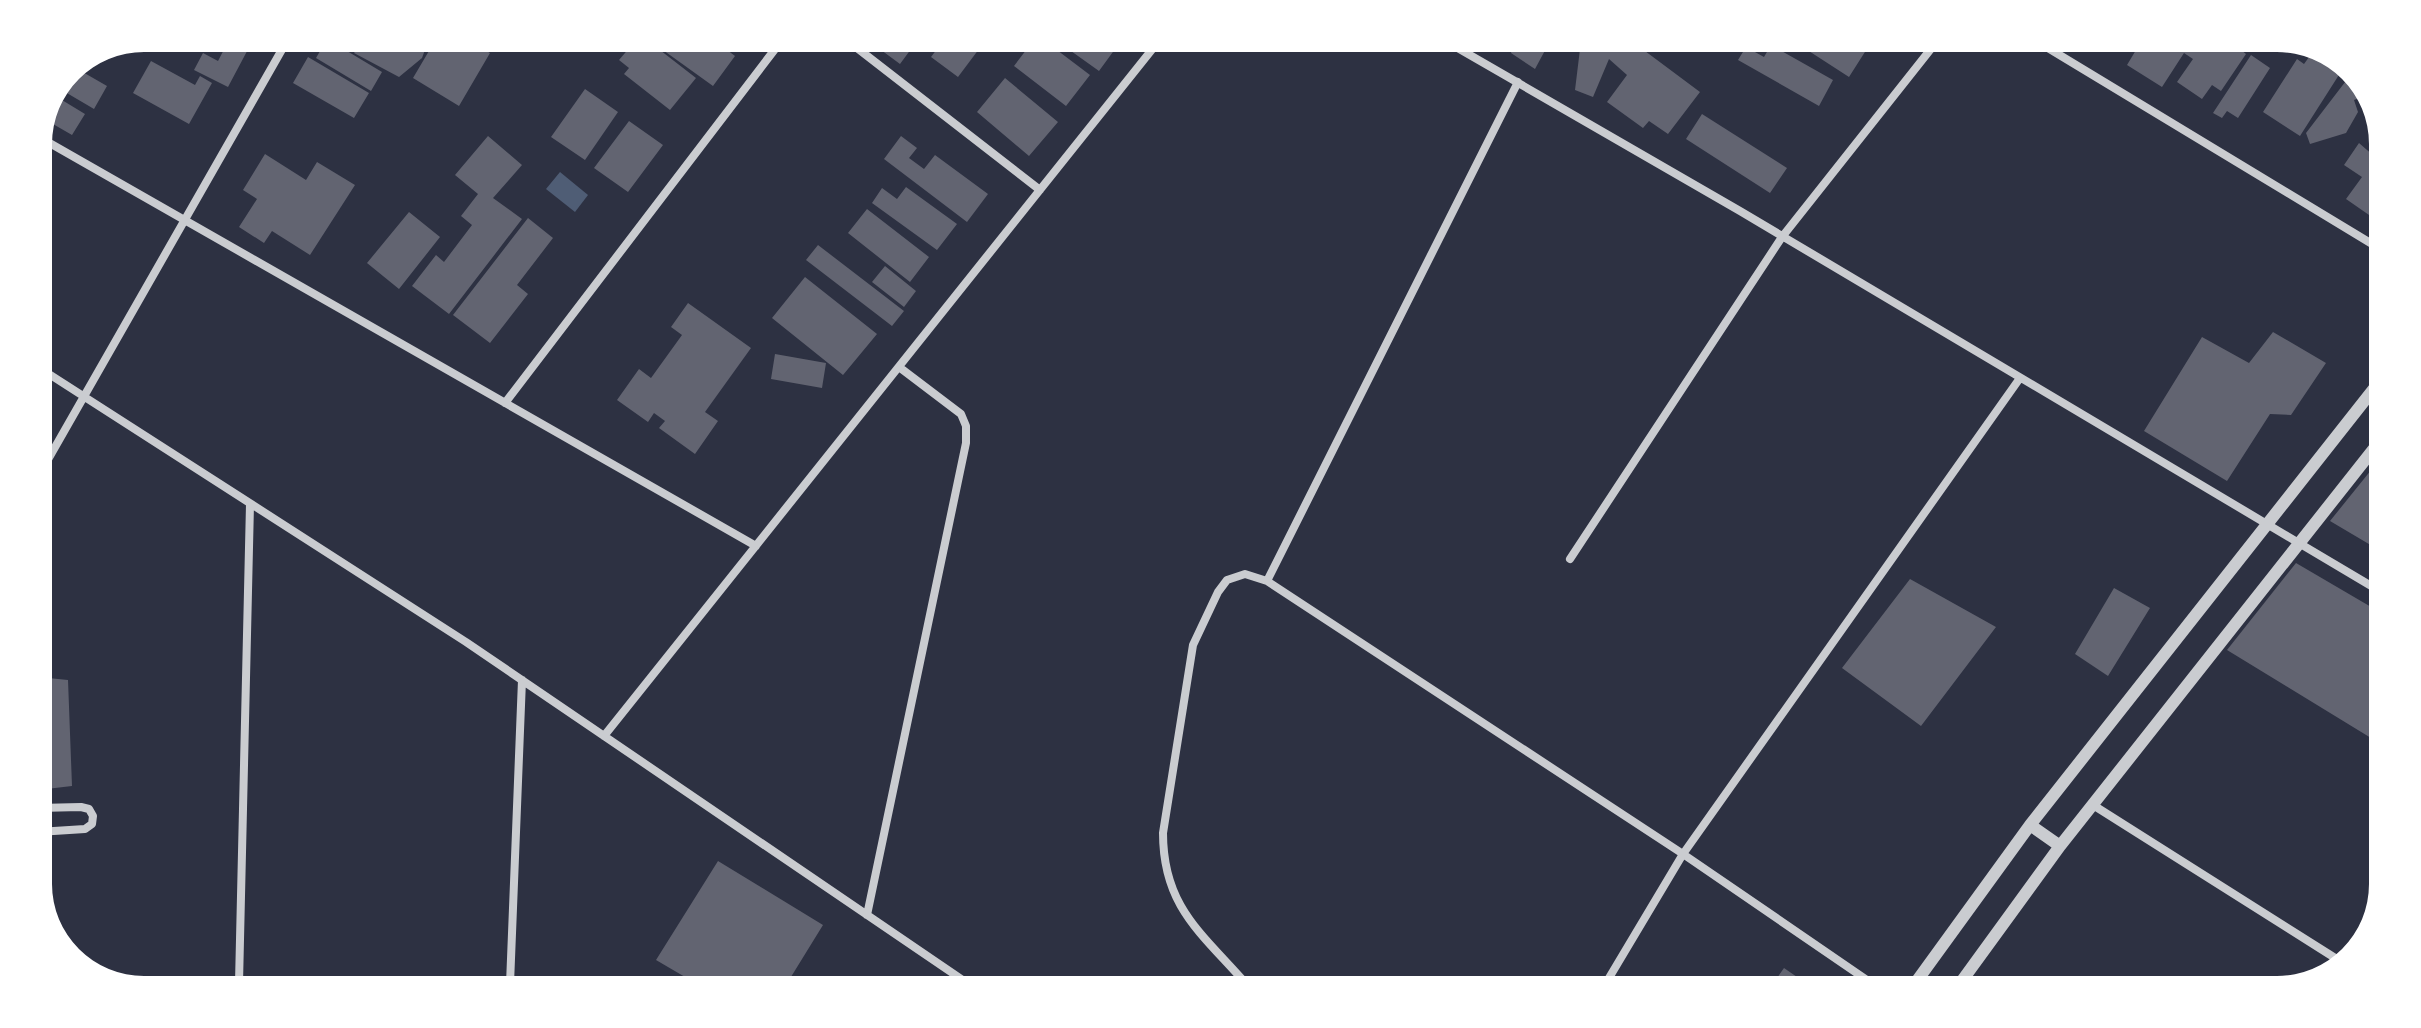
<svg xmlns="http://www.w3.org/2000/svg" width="2421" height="1028" viewBox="0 0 2421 1028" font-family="Manrope,sans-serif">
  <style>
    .water { fill: #4f5d75 }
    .building { fill: #626471 }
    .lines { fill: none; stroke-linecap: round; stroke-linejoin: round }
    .minor { stroke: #caccd0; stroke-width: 8 }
    .tertiary { stroke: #caccd0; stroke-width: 12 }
  </style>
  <rect width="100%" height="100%" fill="#2d3142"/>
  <path class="water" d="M560,172L588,195L575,212L546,189Z"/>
  <path class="building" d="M230,38H254L228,87L194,70L203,53L218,61Z
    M327,39L382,72L371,91L316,58Z
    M364,39H429L422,58L399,77L354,53Z
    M436,39H466L490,53L459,106L413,78Z
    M636,40H647L696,78L670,110L624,74L629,68L619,60Z
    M649,40H714L735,56L713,86Z
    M881,41H917L900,64L877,47Z
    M943,41H985L958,77L931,57Z
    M1033,41H1045L1090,75L1066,106L1014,66Z
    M1057,41L1112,42L1118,45L1099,71Z
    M1514,43H1549L1535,69L1511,53Z
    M1560,43H1649L1645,51L1700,92L1668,134L1649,121L1643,128L1607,102L1627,75L1609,59L1593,97L1575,90L1580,49Z
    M1798,44H1870L1849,77Z
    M1771,45L1833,80L1819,106L1738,60L1746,47L1764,57Z
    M2139,45L2236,46L2246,54L2221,91L2212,85L2202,99L2177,82L2193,59L2184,53L2162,87L2127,65Z
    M2317,46L2344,67L2300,136L2263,112L2297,59L2304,64Z
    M2251,55L2270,68L2238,118L2227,111L2222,118L2213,113Z
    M308,57L369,93L354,118L293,83Z
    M151,61L195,85L200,76L212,83L189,124L133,93Z
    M74,67L107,86L94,109L60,89L69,69Z
    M2352,73L2361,80L2367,95L2354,100L2358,112L2346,133L2310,144L2306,133Z
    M1005,78L1058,122L1029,156L977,112Z
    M585,89L618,112L585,160L551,137Z
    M57,97L85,114L72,135L46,120Z
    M1702,114L1787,168L1770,193L1686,139Z
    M629,121L663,145L628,192L594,168Z
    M488,136L522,165L493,198L522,219L449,314L412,286L436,255L444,262L472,225L461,216L478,194L455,175Z
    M901,136L917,148L909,158L924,169L935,155L988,194L967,222L884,159Z
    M2359,143L2382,163V224L2346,199L2362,177L2344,165Z
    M265,154L306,180L317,162L355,185L310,255L272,231L264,243L239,227L257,199L243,190Z
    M906,187L957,224L937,250L872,203L882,188L897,199Z
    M867,209L929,257L910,282L848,233Z
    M409,212L440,237L399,289L367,263Z
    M528,218L553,238L517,285L528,294L490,343L453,315Z
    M818,245L904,311L892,326L806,260Z
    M885,266L916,291L904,307L872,282Z
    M805,277L877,334L843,375L772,318Z
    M688,303L751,348L705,412L718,421L695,454L659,428L665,421L654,413L648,422L617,400L639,369L651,378L682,335L671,327Z
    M2273,332L2326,363L2291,415L2270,414L2227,481L2144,431L2202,337L2249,363Z
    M775,354L826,363L822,388L771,379Z
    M2380,459L2379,550L2330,521Z
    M2296,563L2378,611L2377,727L2371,738L2227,650Z
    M1910,579L1996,627L1921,726L1842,668Z
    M2114,588L2150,608L2108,676L2075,654Z
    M38,677L68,680L72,786L38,790V756L48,755L45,697L38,696Z
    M718,861L823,925L786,985L697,984L656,960Z
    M1784,968L1813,988H1770Z"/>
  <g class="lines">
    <path class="minor" d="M848,41L1040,190
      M1449,43L1740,211L2378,590
      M2043,45L2382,250
      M39,137L756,546
      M38,367L466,642L970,985
      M505,403L782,40
      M38,477L288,39
      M1570,559L1782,237L1934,45
      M1267,581L1518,82
      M604,736L1158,42
      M2093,805L2343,963
      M38,808L81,807L89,809L93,816L92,824L85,829L38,832
      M867,915L966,443V426L961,414L899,367
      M239,983L250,504
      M510,984L522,680
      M1248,986C1203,934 1163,908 1163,833L1193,645L1218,592L1227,580L1245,574L1267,581L1683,854L1880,989
      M1603,988L1683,854L2020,378"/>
    <path class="tertiary" d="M2030,825L2060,846
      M1911,989L2030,825L2380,381
      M1956,989L2060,846L2380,441"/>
  </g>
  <path d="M0 0H2421V1028H0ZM144 52H2277A92 92 0 0 1 2369 144V884A92 92 0 0 1 2277 976H144A92 92 0 0 1 52 884V144A92 92 0 0 1 144 52Z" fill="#fff" fill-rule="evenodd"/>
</svg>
